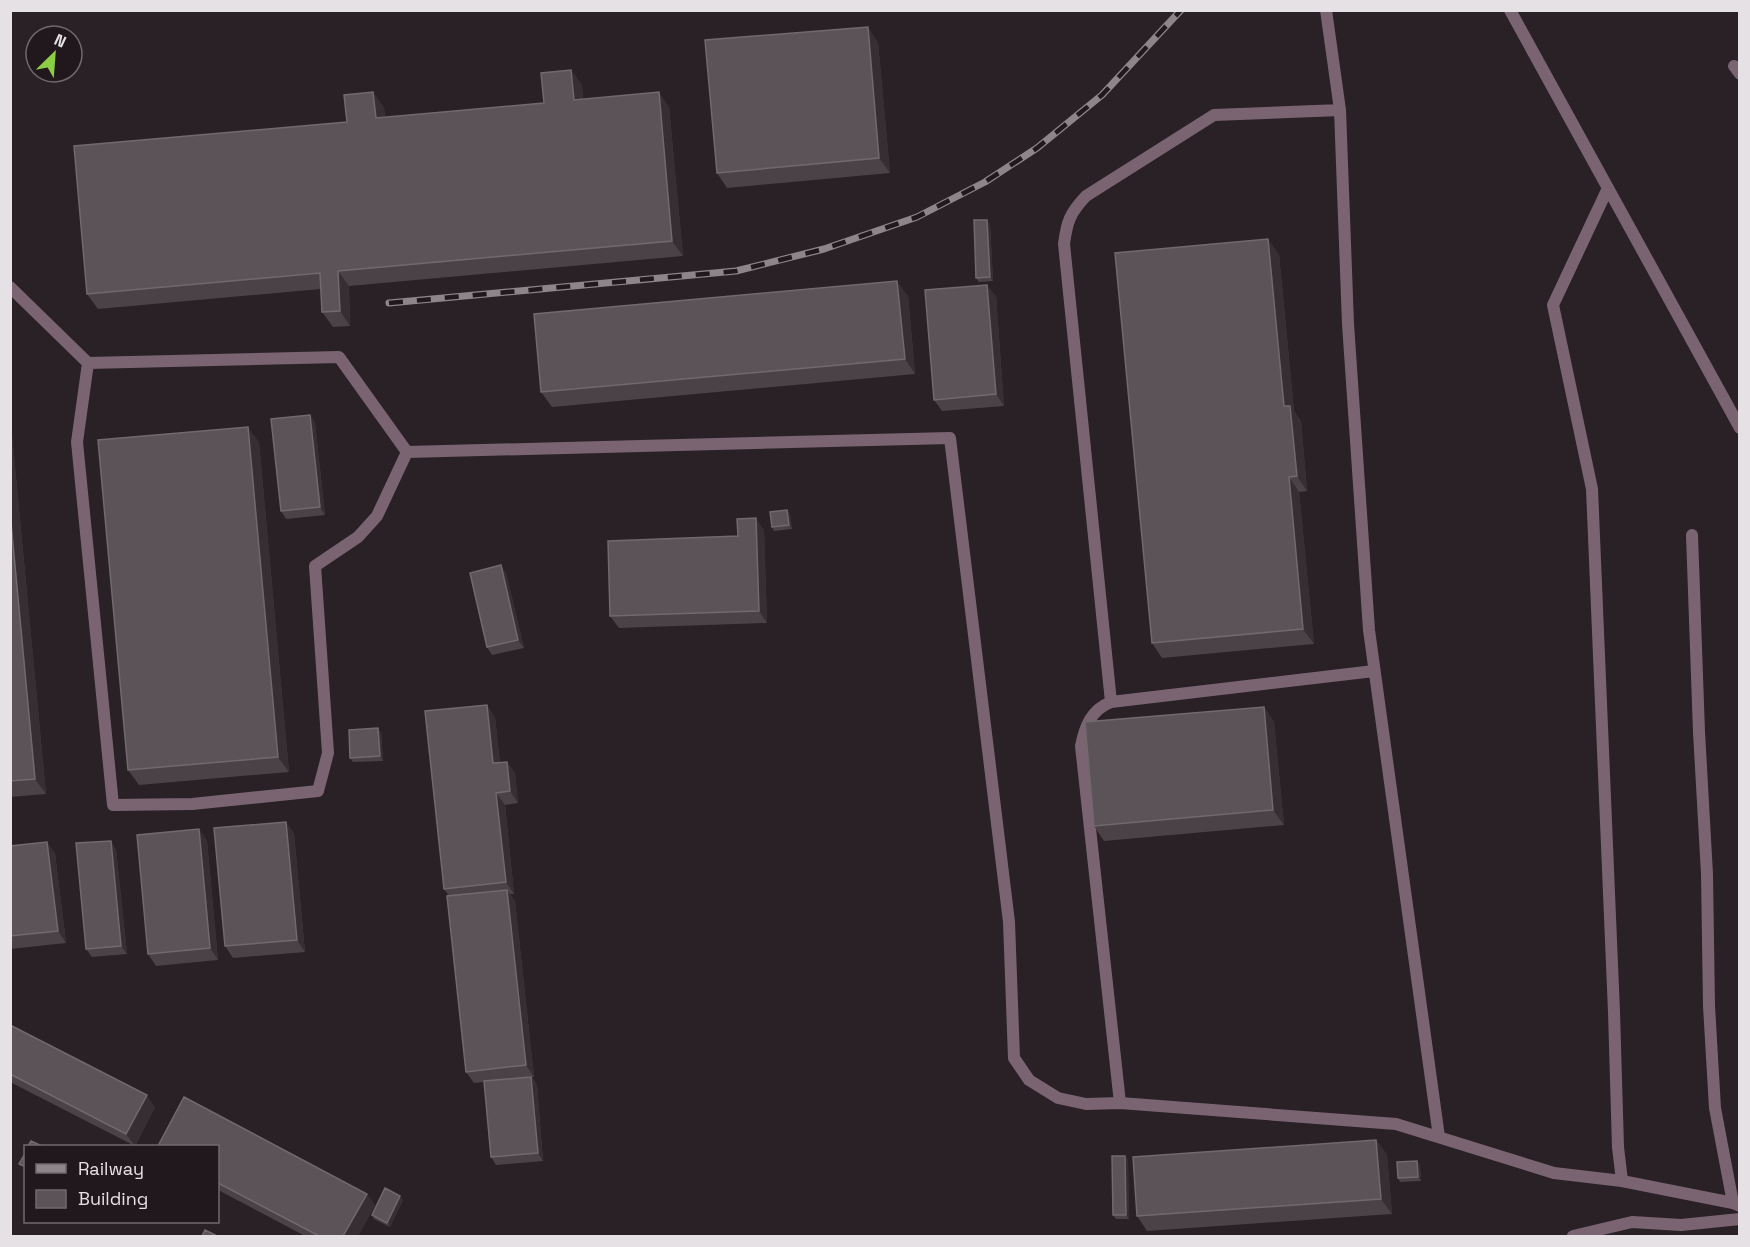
<svg xmlns="http://www.w3.org/2000/svg" width="1750" height="1247" viewBox="0 0 1750 1247" font-family="'Space Grotesk',sans-serif">
  <style>
    .lines { fill: none; stroke-linecap: round; stroke-linejoin: round }
    .lane { stroke: #7b6471; stroke-width: 12 }
    .rail-casing { stroke: #8c8589; stroke-width: 7 }
    .rail { stroke: #20181d; stroke-width: 4.5; stroke-dasharray: 14; stroke-linecap: butt }
    .wall { fill: #4a4247 }
    .shaded-wall { fill: #362e33 }
    .building { fill: #5b5358; stroke: #70696e; stroke-width: 1.5 }
  </style>
  <rect width="100%" height="100%" fill="#292126"/>
  <g class="lines">
    <path class="lane" d="M1326,10L1340,110L1348,324L1369,630L1439,1137
      M1510,10L1740,428
      M1734,66L1740,74
      M1340,110L1214,115L1086,196C1070,213 1067,221 1064,244L1111,702L1374,671
      M1608,188L1553,305L1592,489L1614,1012L1618,1147L1622,1181
      M10,287L88,363L339,357L407,452L950,438L1009,922L1014,1058L1029,1080L1058,1098L1086,1104L1120,1103L1396,1124L1554,1173L1622,1181L1733,1203L1740,1206
      M88,363L77,442L113,805L192,804L318,791L328,753L315,566L358,537L377,516L407,452
      M1692,535L1699,732L1707,874L1709,1006L1715,1108L1733,1203
      M1111,702C1091,710 1085,726 1081,746L1120,1103
      M1573,1236L1632,1222L1681,1225L1740,1219"/>
    <defs>
      <path id="rail" d="M389,303L736,271L824,249L917,217L985,182L1037,148L1102,95L1181,10"/>
    </defs>
    <use href="#rail" class="rail-casing"/>
    <use href="#rail" class="rail"/>
  </g>
  <path class="wall" d="M878,42L890,173L727,188L717,173Z
    M571,70L582,85L583,99L669,107L683,256L349,286L350,326L333,327L322,312L321,289L98,309L87,294L347,122L384,107L385,117L544,103Z
    M990,224L993,281L979,282L976,278Z
    M1279,254L1294,411L1301,421L1307,491L1299,492L1314,644L1162,658L1152,643Z
    M908,296L915,374L552,407L541,392Z
    M996,296L1004,406L942,411L934,400Z
    M10,414L46,794L10,797Z
    M310,415L315,423L325,515L286,519L281,511Z
    M259,442L289,772L139,785L128,770Z
    M787,510L790,514L792,529L774,531L772,527Z
    M764,530L767,623L619,628L610,616L738,536Z
    M506,573L524,648L492,655L487,647Z
    M1264,707L1274,722L1284,825L1104,841L1094,826Z
    M495,717L500,763L507,762L515,773L518,803L505,805L514,894H510L515,901L534,1077H532L537,1085L543,1161L496,1165L491,1157L484,1082L474,1083L466,1072L449,896L444,889Z
    M381,732L383,761L353,762L350,758Z
    M199,829L207,841L218,960L156,966L148,954Z
    M294,833L305,952L233,958L225,946Z
    M10,846L55,853L66,943L10,949Z
    M116,849L127,954L92,957L86,949Z
    M10,1025L155,1107L135,1146L10,1082Z
    M1376,1140L1387,1155L1392,1214L1147,1231L1137,1216Z
    M218,1146L375,1205L358,1236H305L218,1190Z
    M1125,1156L1128,1160L1129,1219H1116L1113,1215Z
    M1420,1165L1421,1181L1400,1182L1398,1178Z
    M403,1200L390,1227L374,1219L372,1215Z"/>
  <path class="shaded-wall" d="M868,27L878,42L890,173L879,158Z
    M571,70L582,85L584,115L574,100Z
    M373,92L384,107L386,133L376,118Z
    M659,92L669,107L683,256L672,241Z
    M987,220L990,224L993,281L990,277Z
    M1268,239L1279,254L1294,411L1301,421L1307,491L1297,476L1284,406Z
    M338,271L349,286L350,326L340,311Z
    M897,281L908,296L915,374L905,359Z
    M987,285L996,296L1004,406L996,394Z
    M10,414L46,794L35,779L10,512Z
    M310,415L315,423L325,515L320,507Z
    M248,427L259,442L289,772L278,757Z
    M1289,477L1299,492L1314,644L1303,629Z
    M787,510L790,514L792,529L789,525Z
    M756,518L764,530L767,623L759,611Z
    M501,565L506,573L524,648L518,640Z
    M487,705L495,717L501,775L493,763Z
    M1264,707L1274,722L1284,825L1273,810Z
    M378,728L381,732L383,761L380,756Z
    M507,762L515,773L518,803L510,791Z
    M496,793L505,805L514,894L506,882Z
    M286,822L294,833L305,952L297,940Z
    M199,829L207,841L218,960L210,948Z
    M111,841L116,849L127,954L121,946Z
    M47,842L55,853L66,943L58,931Z
    M507,890L515,901L534,1077L526,1065Z
    M531,1077L537,1085L543,1161L538,1153Z
    M147,1095L155,1107L135,1146L126,1134Z
    M1376,1140L1387,1155L1392,1214L1381,1199Z
    M1125,1156L1128,1160L1129,1219L1126,1215Z
    M1417,1161L1420,1165L1421,1181L1418,1177Z
    M367,1194L375,1205L358,1236H343Z
    M400,1196L403,1200L390,1227L387,1223Z"/>
  <path class="building" d="M868,27L879,158L717,173L705,40Z
    M571,70L574,100L659,92L672,241L338,271L340,311L322,312L320,273L87,294L74,146L347,122L344,95L373,92L376,118L544,103L541,73Z
    M974,220H987L990,277L976,278Z
    M1268,239L1284,406H1290L1297,476L1289,477L1303,629L1152,643L1115,253Z
    M897,281L905,359L541,392L534,314Z
    M987,285L996,394L934,400L925,290Z
    M310,415L320,507L281,511L271,419Z
    M248,427L278,757L128,770L98,440Z
    M787,510L789,525L772,527L770,512Z
    M10,512L35,779L10,781Z
    M756,518L759,611L610,616L608,541L738,536L737,519Z
    M501,565L518,640L487,647L470,573Z
    M487,705L493,763L507,762L510,791L496,793L506,882L444,889L425,711Z
    M1264,707L1273,810L1094,826L1085,722Z
    M378,728L380,756L350,758L349,730Z
    M286,822L297,940L225,946L214,828Z
    M199,829L210,948L148,954L137,835Z
    M111,841L121,946L86,949L76,843Z
    M47,842L58,931L10,936V846Z
    M507,890L526,1065L466,1072L447,896Z
    M10,1025L147,1095L126,1134L10,1074Z
    M531,1077L538,1153L491,1157L484,1081Z
    M184,1097L367,1194L343,1236H319L218,1183V1146H158Z
    M1376,1140L1381,1199L1137,1216L1133,1157Z
    M31,1141L42,1146H28Z
    M26,1152V1167L19,1164Z
    M1112,1156H1125L1126,1215H1113Z
    M1417,1161L1418,1177L1398,1178L1397,1162Z
    M385,1188L400,1196L387,1223L372,1215Z
    M205,1230L217,1236H202Z"/>
  <rect width="1750" height="1247" fill="none" stroke="#e6e1e4" stroke-width="24"/>
  <rect x="24" y="1145" width="195" height="78" fill="#20181d" stroke="#6f686d" stroke-width="1.5"/>
  <rect x="36" y="1164" width="30" height="9" fill="#8c8589" stroke="#6f686d" stroke-width="1.5"/>
  <text x="78" y="1175" font-size="18" fill="#e6e1e4">Railway</text>
  <rect x="36" y="1190" width="30" height="18" fill="#5b5358" stroke="#6f686d" stroke-width="1.5"/>
  <text x="78" y="1205" font-size="18" fill="#e6e1e4">Building</text>
  <g transform="translate(54 54) rotate(25)"><circle r="28" fill="#20181d" stroke="#6f686d" stroke-width="1.5"/>
  <path d="M0-4.5L10 22L0 15L-10 22Z" fill="#8bce46"/>
  <text y="-9" font-size="16" font-weight="bold" text-anchor="middle" fill="#e6e1e4">N</text>
  </g>
</svg>
